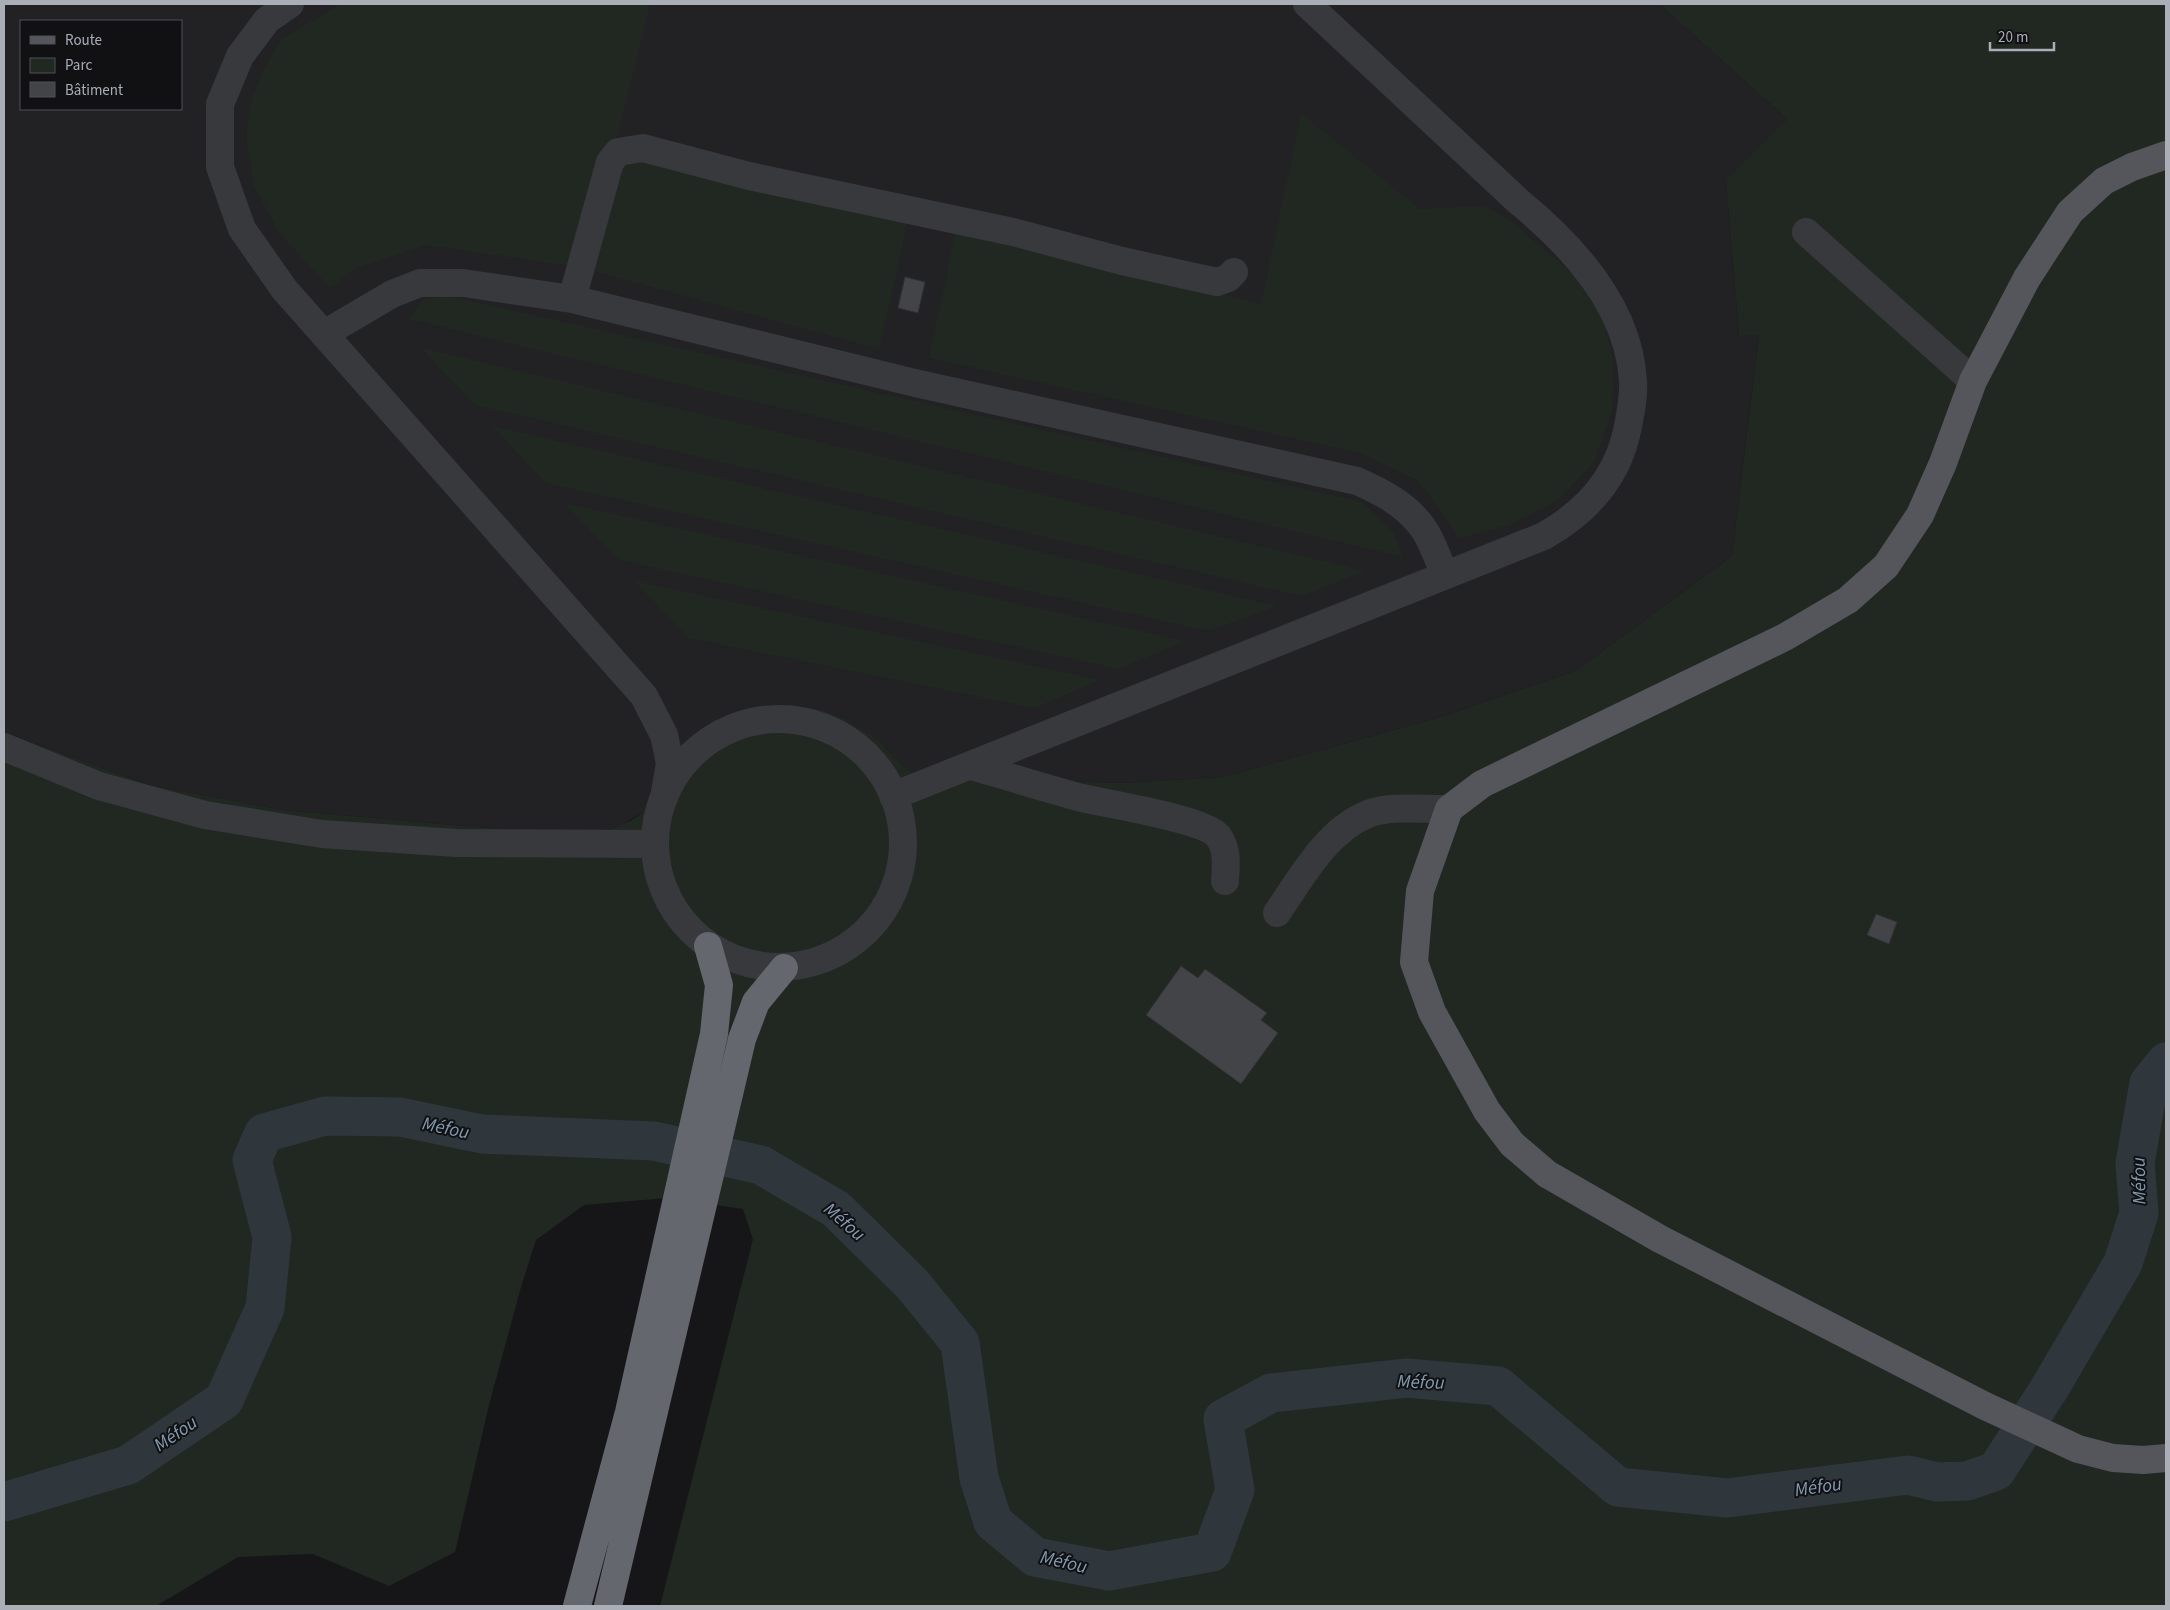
<svg xmlns="http://www.w3.org/2000/svg" width="2170" height="1610" viewBox="0 0 2170 1610" font-family="'Source Sans 3',sans-serif">
  <style>
    .built { fill: #222225; fill-rule: evenodd }
    .green { fill: #212822 }
    .lines { fill: none; stroke-linecap: round; stroke-linejoin: round }
    .river { stroke: #2f373d; stroke-width: 39 }
    .building { fill: #434448; stroke: #303134 }
    .minor { stroke: #38393d; stroke-width: 28 }
    .major { stroke: #54565c; stroke-width: 28 }
    .highway { stroke: #64676d; stroke-width: 28 }
    .labels { text-anchor: middle; stroke-width: 4; stroke-linejoin: round; paint-order: stroke }
    .water-label { font-size: 19px; font-style: italic; fill: #839bb0; stroke: #111113 }
  </style>
  <rect width="100%" height="100%" fill="#161618"/>
  <path class="built" d="M4,4H1659L1787,119L1726,180L1739,335H1759L1732,556L1577,670L1441,717L1223,777L1125,783L918,777L904,770L892,756L753,711L728,720L707,733L666,778L647,809L621,826L591,835H565L283,810L149,785L4,732ZM21,21H181V109H21Z"/>
  <path class="green" d="M341,4H650L614,150L907,218L902,250L879,349L579,267L427,245L357,268L330,288L279,233L254,186L246,139L251,100L262,73L281,39Z
    M1659,4H2166V1606H660L753,1239L743,1209L667,1198L584,1205L536,1240L521,1287L489,1405L455,1552L389,1586L313,1554L238,1557L156,1606H4V732L149,785L283,810L565,835C594,835 624,830 646,809C655,801 659,787 666,777C678,763 693,744 707,733C743,705 796,698 837,716C848,721 861,728 871,735C889,748 897,766 918,777L1125,783L1223,777L1441,717L1577,670L1732,556L1759,335H1739L1726,180L1787,119Z
    M1301,113L1420,209L1484,206L1510,220L1573,274L1604,321L1614,364L1612,411L1594,462L1557,501L1509,525L1459,538L1434,501L1417,480L1361,453L929,358L956,229L1261,304Z
    M448,296L1362,502L1394,533L1403,557L409,319L423,299Z
    M421,348L1365,571L1302,596L475,405Z
    M492,426L1277,606L1209,631L546,483Z
    M564,503L1185,641L1119,669L619,560Z
    M634,581L1100,680L1035,708L689,638Z"/>
  <g class="lines">
    <path class="river" d="M4,1502L128,1465L224,1400L265,1308L272,1237L252,1160L264,1133L325,1116L400,1117L482,1134L654,1141L761,1165L836,1209L913,1285L960,1343L979,1478L993,1522L1035,1557L1109,1571L1212,1552L1235,1490L1223,1419L1271,1393L1407,1378L1498,1386L1618,1487L1727,1498L1908,1475L1937,1482L1967,1481L1996,1471L2049,1389L2123,1263L2139,1213L2135,1163L2149,1083L2166,1062"/>
  </g>
  <path class="building" d="M905,277L925,282L918,313L898,308Z
    M1876,914L1897,922L1889,944L1867,935Z
    M1181,966L1198,978L1205,969L1267,1013L1261,1020L1278,1033L1241,1084L1146,1015Z"/>
  <g class="lines">
    <path class="minor" d="M290,4L267,20L240,56L220,104V167L242,229L284,289L644,696L664,735L670,763L664,798
      M1806,232L1973,381
      M572,299L610,162L618,152L643,148L749,176L1013,232L1122,261L1217,282L1228,278L1234,272
      M324,334L392,294L420,283H463L572,299L915,383L1357,481C1382,492 1407,505 1423,528C1433,542 1438,560 1445,575
      M655 843a124 124 0 1 1 248 0a124 124 0 1 1-248 0Z
      M4,747L99,786L205,815L322,834L456,843L655,844
      M972,766C1009,777 1045,788 1082,798C1108,804 1204,819 1218,836C1228,849 1226,866 1225,881
      M893,796L1544,536C1588,511 1619,476 1628,426C1631,411 1634,396 1633,381C1629,307 1572,245 1518,201L1307,4
      M1277,913C1301,878 1327,830 1368,814C1391,805 1424,810 1449,809"/>
    <path class="major" d="M2166,155L2132,167L2104,181L2070,212L2027,278L1973,381L1943,463L1920,515L1886,566L1848,600L1785,637L1482,784L1449,809L1420,891L1414,962L1432,1012L1487,1111L1512,1144L1547,1174L1660,1239L1985,1406L2078,1449L2113,1458L2143,1460L2166,1458"/>
    <path class="highway" d="M577,1606L629,1412L714,1034L719,985L708,946
      M608,1606L742,1039L756,1002L784,968"/>
  </g>
  <g class="labels">
    <g class="water-label">
      <text transform="translate(446 1127) rotate(12)" y="7">Méfou</text>
      <text transform="translate(2138 1181) rotate(-91)" y="7">Méfou</text>
      <text transform="translate(845 1221) rotate(41)" y="7">Méfou</text>
      <text transform="translate(1421 1381) rotate(2)" y="7">Méfou</text>
      <text transform="translate(175 1433) rotate(-34)" y="7">Méfou</text>
      <text transform="translate(1818 1486) rotate(-8)" y="7">Méfou</text>
      <text transform="translate(1064 1561) rotate(13)" y="7">Méfou</text>
    </g>
  </g>
  <rect width="2170" height="1610" fill="none" stroke="#a9aeb7" stroke-width="10"/>
  <rect x="20" y="20" width="162" height="90" fill="#111113" stroke="#4e5055"/>
  <rect x="30" y="36" width="25" height="8" fill="#54565c" stroke="#4e5055"/>
  <text x="65" y="45" font-size="15" fill="#a9aeb7">Route</text>
  <rect x="30" y="58" width="25" height="15" fill="#212822" stroke="#4e5055"/>
  <text x="65" y="70" font-size="15" fill="#a9aeb7">Parc</text>
  <rect x="30" y="82" width="25" height="15" fill="#434448" stroke="#4e5055"/>
  <text x="65" y="95" font-size="15" fill="#a9aeb7">Bâtiment</text>
  <path d="M1990 42v8h64v-8" fill="none" stroke="#a9aeb7" stroke-width="2.5"/>
  <text x="1998" y="42" font-size="15" fill="#a9aeb7" stroke="#111113" stroke-width="4" paint-order="stroke">20 m</text>
</svg>
